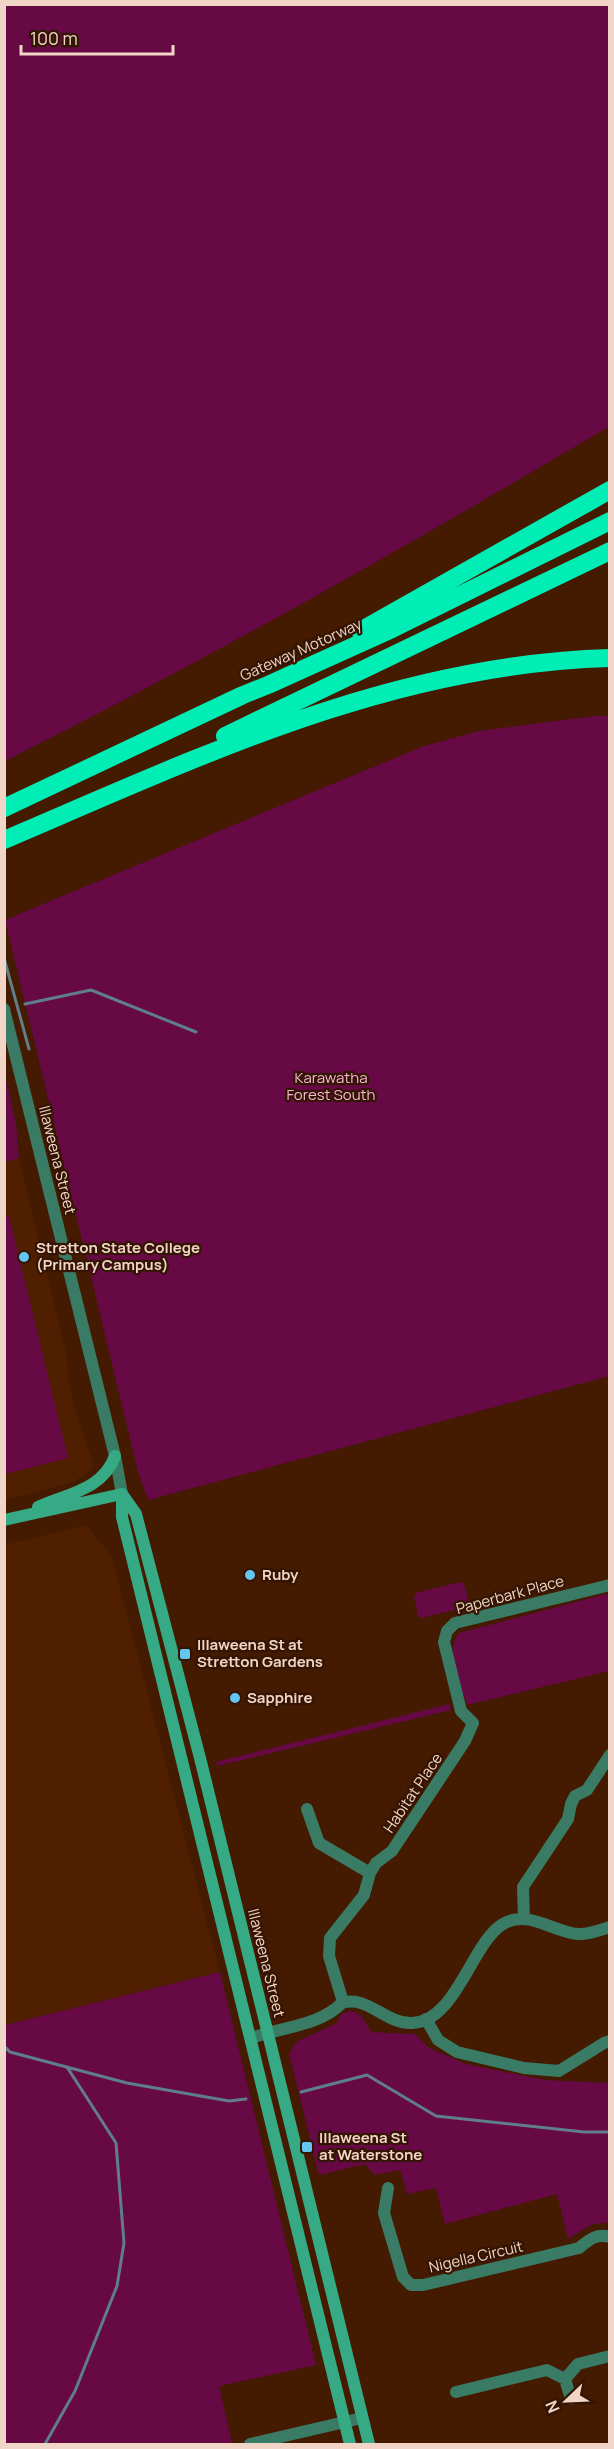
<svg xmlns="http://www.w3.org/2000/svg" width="614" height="2449" viewBox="0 0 614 2449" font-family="Manrope,sans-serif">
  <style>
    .built { fill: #501f00 }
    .green { fill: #660944 }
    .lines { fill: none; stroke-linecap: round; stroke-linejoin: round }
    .stream { stroke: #607e8a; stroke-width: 3 }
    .minor { stroke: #397b64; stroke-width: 12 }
    .tertiary { stroke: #397b64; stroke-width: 12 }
    .secondary { stroke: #36a985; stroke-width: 12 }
    .motorway { stroke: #00eeb6; stroke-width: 18 }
    .poi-dot { fill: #64c5ee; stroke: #341402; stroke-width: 2 }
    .labels { text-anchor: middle; stroke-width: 4.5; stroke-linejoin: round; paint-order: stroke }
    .street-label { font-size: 15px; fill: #f1d5c6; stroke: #341402 }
    .park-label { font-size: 15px; fill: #f6b8d6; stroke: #341402 }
    .poi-label { font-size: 15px; font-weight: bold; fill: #f1d5c6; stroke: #341402; text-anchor: start }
  </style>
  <rect width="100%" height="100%" fill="#441a01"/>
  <path class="built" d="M19,1158L66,1353L68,1377L76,1414L93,1463L91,1470L73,1482L5,1500L4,1162Z
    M86,1525L112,1557L220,1972L5,2025L4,1545Z"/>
  <path class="green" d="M5,4L609,5L610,426C411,544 211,658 5,761Z
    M595,716H610L609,1376L148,1500L138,1472L5,920L424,746L479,731Z
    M5,1076L16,1123L19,1158L5,1162Z
    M9,1216L68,1458L5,1474L4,1217Z
    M460,1582L464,1584L469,1604L466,1607L422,1618L418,1616L414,1597L416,1593Z
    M606,1594L609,1595V1671L467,1705C461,1685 444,1651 459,1633Z
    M449,1704L451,1710L217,1766L216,1762Z
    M220,1972L316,2365L219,2386L232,2443L228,2444H5V2025Z
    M350,2011C362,2012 365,2022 371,2032L415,2034L429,2048L466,2064L545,2080L609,2083V2223L592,2224L568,2239L557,2194L445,2224L436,2188L407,2194L400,2170L374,2175L365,2164L319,2175L289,2054L296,2042L337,2023L341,2014Z"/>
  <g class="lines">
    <path class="stream" d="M4,958L29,1049
      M25,1004L91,990L196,1032
      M4,2046L10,2052L127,2083L229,2101L246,2099
      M301,2092L367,2075L436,2116L584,2132H610
      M45,2444L75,2391L117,2286L124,2243L116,2143L67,2067"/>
    <path class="minor" d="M307,1809L319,1843L370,1873
      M524,1919L523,1887L568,1819L571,1804L575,1796L587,1790L610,1755
      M343,2002L329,1956L330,1938L364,1895L370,1873L376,1863L392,1851L465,1741L473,1723L461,1711L444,1642L447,1631L455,1623L610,1585
      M426,2019L438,2040L457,2052L524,2068L559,2071L604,2043L610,2041
      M251,2038C283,2027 320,2026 343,2002C347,2002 353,2001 357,2002C376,2006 391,2024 412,2023C456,2022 472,1942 503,1924C528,1909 553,1932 578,1934C588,1935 600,1930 610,1927
      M388,2188L384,2213L403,2277L411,2285H423L579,2248C589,2240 596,2233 610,2237
      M565,2379L571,2399
      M456,2392L547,2370L565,2379L578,2364L610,2356
      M250,2444L362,2418"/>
    <path class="tertiary" d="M4,1009L115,1456L122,1494"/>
    <path class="secondary" d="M122,1494L136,1514L200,1758L369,2444
      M122,1494V1517L350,2444
      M38,1507C66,1494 103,1490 115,1456
      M4,1520L122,1494"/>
    <path class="motorway" d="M360,631L610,490
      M225,736L610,551
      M4,808L243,695L268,685L392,629L610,521
      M4,840C201,756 392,664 610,658"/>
  </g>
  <g class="poi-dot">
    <circle cx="24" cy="1257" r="6"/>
    <circle cx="250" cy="1575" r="6"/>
    <rect x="179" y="1648" width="12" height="12" rx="3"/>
    <circle cx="235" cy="1698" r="6"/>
    <rect x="301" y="2141" width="12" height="12" rx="3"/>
  </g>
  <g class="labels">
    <g class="street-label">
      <text transform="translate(301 650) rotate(-24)" y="5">Gateway Motorway</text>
      <text transform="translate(57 1160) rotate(76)" y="5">Illaweena Street</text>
      <text transform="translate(510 1595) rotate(-15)" y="5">Paperbark Place</text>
      <text transform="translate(413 1793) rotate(-56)" y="5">Habitat Place</text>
      <text transform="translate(266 1963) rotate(76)" y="5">Illaweena Street</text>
      <text transform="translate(476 2257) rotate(-13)" y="5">Nigella Circuit</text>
    </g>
    <g class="park-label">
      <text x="331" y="1083">Karawatha<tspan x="331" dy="17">Forest South</tspan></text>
    </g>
    <g class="poi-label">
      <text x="36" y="1253">Stretton State College<tspan x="36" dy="17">(Primary Campus)</tspan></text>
      <text x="262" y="1580">Ruby</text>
      <text x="197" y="1650">Illaweena St at<tspan x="197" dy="17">Stretton Gardens</tspan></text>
      <text x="247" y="1703">Sapphire</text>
      <text x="319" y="2143">Illaweena St<tspan x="319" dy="17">at Waterstone</tspan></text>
    </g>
  </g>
  <rect width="614" height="2449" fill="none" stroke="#f1d5c6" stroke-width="12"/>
  <g transform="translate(566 2401) rotate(247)" stroke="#341402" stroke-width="4.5" paint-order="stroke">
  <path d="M0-4.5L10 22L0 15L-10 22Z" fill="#f1d5c6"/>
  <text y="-9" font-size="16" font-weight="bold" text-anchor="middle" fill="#f1d5c6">N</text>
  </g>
  <path d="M21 45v9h152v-9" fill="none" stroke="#f1d5c6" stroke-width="3"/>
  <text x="30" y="45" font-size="18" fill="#f1d5c6" stroke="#341402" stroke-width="4.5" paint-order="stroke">100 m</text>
</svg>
